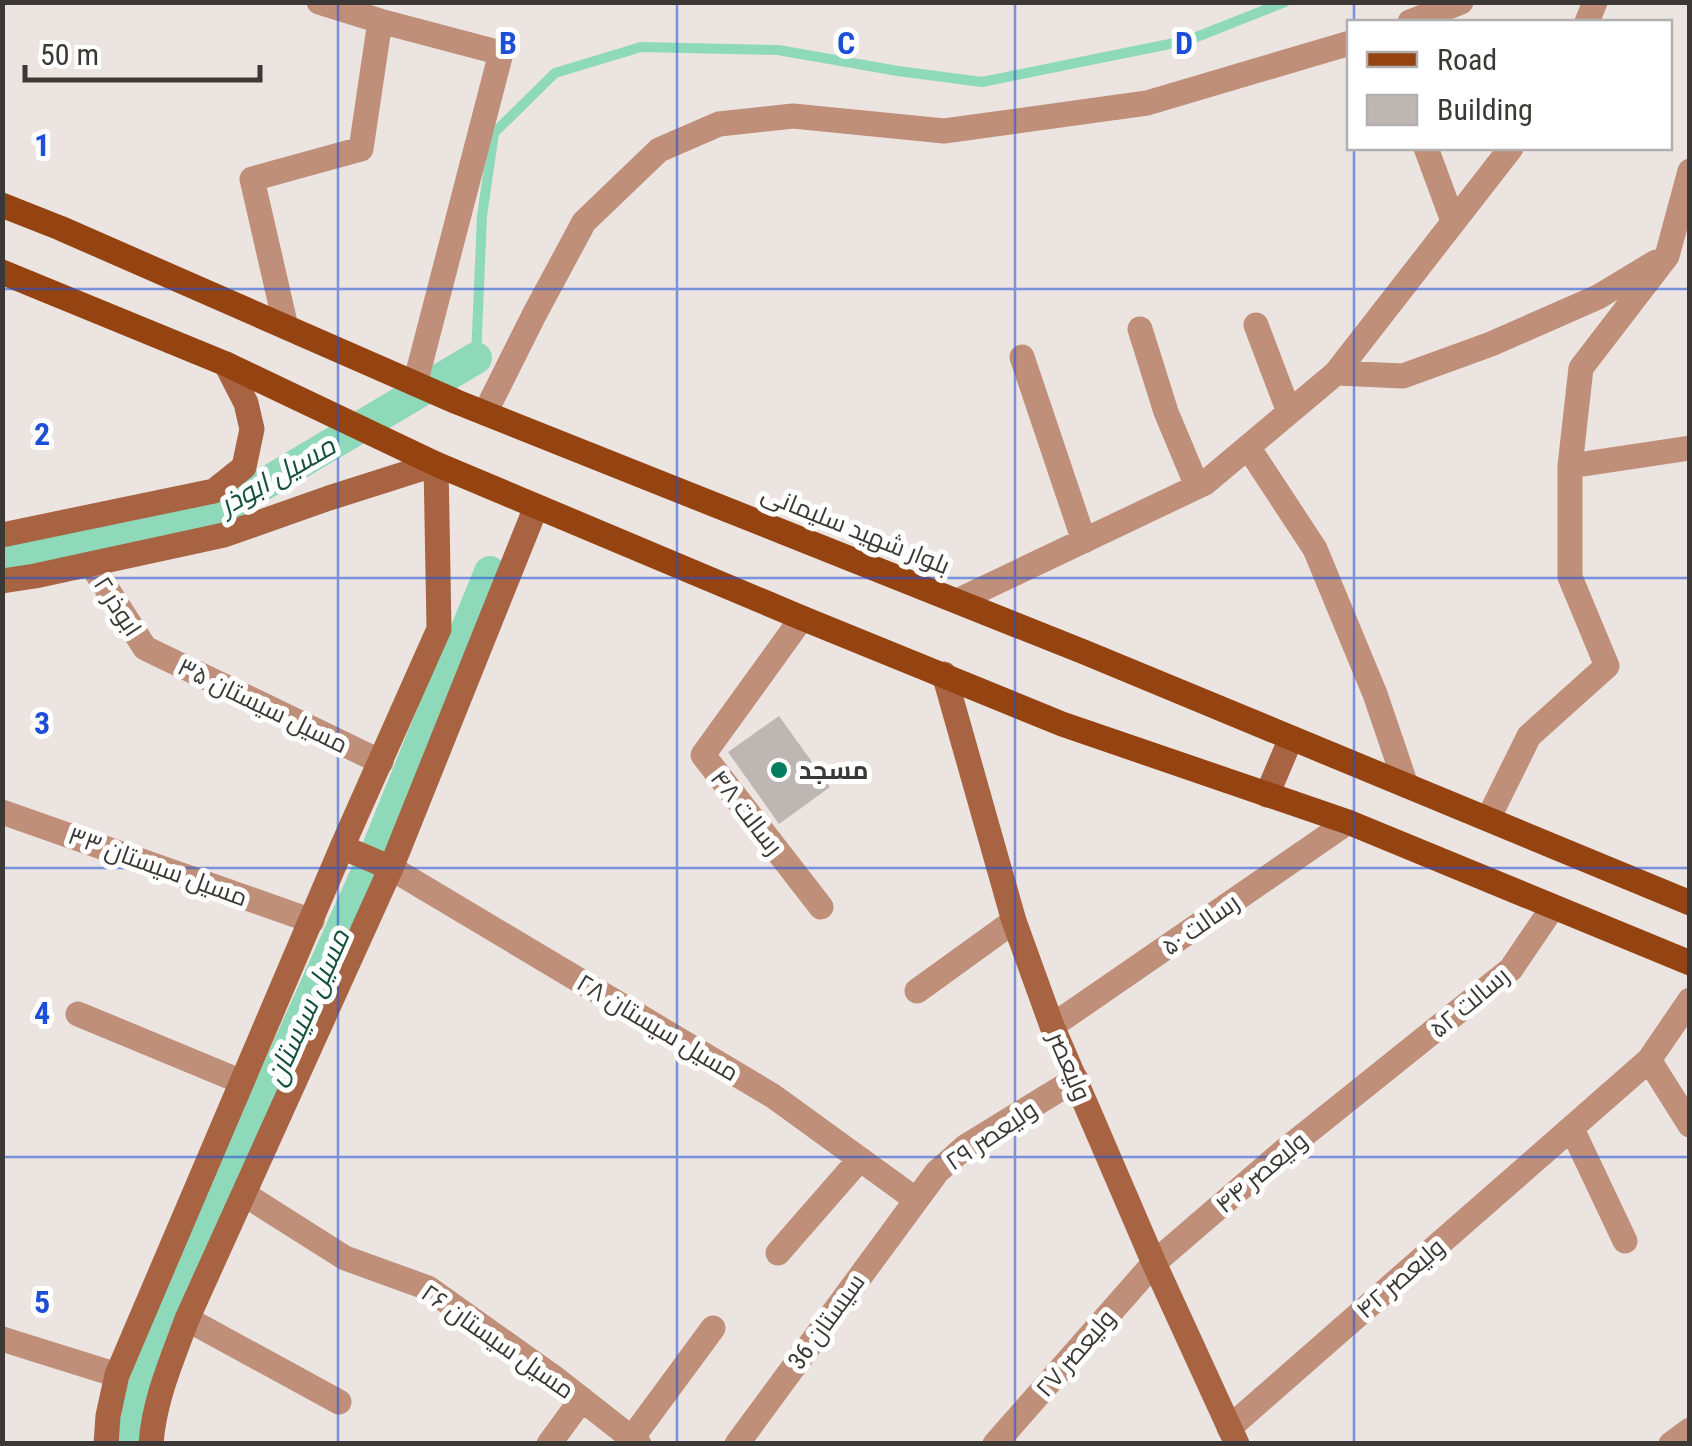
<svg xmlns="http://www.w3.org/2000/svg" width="1692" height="1446" viewBox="0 0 1692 1446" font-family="'Roboto Condensed',Cairo,sans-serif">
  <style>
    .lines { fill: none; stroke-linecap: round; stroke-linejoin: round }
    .stream { stroke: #8dd9ba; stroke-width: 10 }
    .canal { stroke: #8dd9ba; stroke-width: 32 }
    .building { fill: #bdb6b2 }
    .street { stroke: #bf8f79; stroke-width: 25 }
    .secondary { stroke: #a86442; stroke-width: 25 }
    .primary { stroke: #964312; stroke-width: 25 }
    .grid { fill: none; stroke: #1d4ed8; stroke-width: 2.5; stroke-opacity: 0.55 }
    .poi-dot { fill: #007e5c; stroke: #fff; stroke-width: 4 }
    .labels { text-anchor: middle; stroke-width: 10; stroke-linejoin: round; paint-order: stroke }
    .street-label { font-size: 25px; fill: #3b3836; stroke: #fff }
    .poi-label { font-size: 25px; font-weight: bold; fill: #3b3836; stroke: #fff; text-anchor: start }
    .water-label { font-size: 28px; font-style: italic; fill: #14513d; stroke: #fff }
    .grid-label { font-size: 32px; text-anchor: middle; font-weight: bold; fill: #1d4ed8; stroke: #fff; stroke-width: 10; stroke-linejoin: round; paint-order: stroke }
  </style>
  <rect width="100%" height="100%" fill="#ece4e1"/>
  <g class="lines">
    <path class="stream" d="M476,358L482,216L494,133L555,73L641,47L778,50L898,71L982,82L1189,40L1285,2"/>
    <path class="canal" d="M2,558L41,554L219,511L476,358
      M133,1444C137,1395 154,1352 171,1308L377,850L490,572"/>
  </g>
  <path class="building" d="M779,716L830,787L779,824L728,752Z"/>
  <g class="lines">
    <path class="street" d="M380,21L501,53L415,384
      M1410,22L1461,2
      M1587,22L1595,2
      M1426,148L1453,221
      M1256,325L1289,412
      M286,327L252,179L361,149L380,21L319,2
      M1140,329L1166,412L1197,486
      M1022,357L1084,541
      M1336,373L1403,376L1491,344L1598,297L1656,262
      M485,413L534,315L584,222L659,150L719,124L793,116L944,131L1147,103L1350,43
      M1248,447L1315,549L1375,694L1406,785
      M1570,466L1690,448
      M91,564L145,648L381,762
      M957,601L1205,483L1336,373L1511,148
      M802,618L703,755L821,907
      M2,812L312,921
      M1488,819L1529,736L1607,666L1570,577V466L1581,368L1667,256L1690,171
      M391,868L773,1096L915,1199
      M917,991L1014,921
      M78,1014L242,1082
      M1052,1026L1348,822
      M1649,1060L1690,1125
      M1572,1129L1625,1241
      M244,1194L345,1258L428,1288L556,1379L639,1444
      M778,1253L860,1159
      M187,1319L339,1402
      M2,1339L117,1375
      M1229,1428L1649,1060L1690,1000
      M632,1438L713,1328
      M549,1444L582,1399
      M737,1444L937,1172L965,1147L1076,1079
      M995,1444L1154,1263L1284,1151L1511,969L1553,907
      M1671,1444L1690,1430"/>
    <path class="secondary" d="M2,535L214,491L244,467L252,429L246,403L226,364
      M2,581L35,576L224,535L329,498L436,464L439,629L342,847L117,1375L108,1416L106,1444
      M944,674L1014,921L1052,1026L1154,1263L1237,1444
      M1267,795L1291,738
      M342,847L391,868
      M151,1444C154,1400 172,1360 187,1319L391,868L536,507"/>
    <path class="primary" d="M2,205L60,228L457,402L1084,652L1690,903
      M2,272L226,364L436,464L802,618L1062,724L1348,822L1690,963"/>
  </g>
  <path class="grid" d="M338,2V1444M677,2V1444M1015,2V1444M1354,2V22M1354,148V1444M2,289H1690M2,578H1690M2,868H1690M2,1157H1690"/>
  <circle class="poi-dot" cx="779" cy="770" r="10"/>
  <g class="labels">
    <g class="street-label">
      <text transform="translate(856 529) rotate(22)" y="9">بلوار شهید سلیمانی</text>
      <text transform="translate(118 606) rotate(57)" y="9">ابوذر ۲</text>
      <text transform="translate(263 705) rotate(26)" y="9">مسیل سیستان ۳۵</text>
      <text transform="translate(747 812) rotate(52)" y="9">رسالت ۴۸</text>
      <text transform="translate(158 866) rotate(20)" y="9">مسیل سیستان ۳۳</text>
      <text transform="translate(1200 924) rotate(-35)" y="9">رسالت ۵۰</text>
      <text transform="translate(1469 1002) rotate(-40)" y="9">رسالت ۵۲</text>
      <text transform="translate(658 1027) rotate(31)" y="9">مسیل سیستان ۲۸</text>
      <text transform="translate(1070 1066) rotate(67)" y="9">ولیعصر</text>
      <text transform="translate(991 1135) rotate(-34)" y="9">ولیعصر ۲۹</text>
      <text transform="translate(1261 1172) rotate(-40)" y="9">ولیعصر ۴۴</text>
      <text transform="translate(1400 1278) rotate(-41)" y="9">ولیعصر ۴۲</text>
      <text transform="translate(826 1321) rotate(-54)" y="9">سیستان 36</text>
      <text transform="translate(498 1341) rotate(35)" y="9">مسیل سیستان ۲۶</text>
      <text transform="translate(1075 1353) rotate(-49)" y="9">ولیعصر ۲۷</text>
    </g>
    <g class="poi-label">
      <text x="799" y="779">مسجد</text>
    </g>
    <g class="water-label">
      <text transform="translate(277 475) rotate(-30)" y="10">مسیل ابوذر</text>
      <text transform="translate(307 1007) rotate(-66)" y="10">مسیل سیستان</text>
    </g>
  </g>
  <g class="grid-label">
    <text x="508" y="54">B</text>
    <text x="846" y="54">C</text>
    <text x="1184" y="54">D</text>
    <text x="42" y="156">1</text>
    <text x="42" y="445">2</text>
    <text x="42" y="734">3</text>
    <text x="42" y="1024">4</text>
    <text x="42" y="1313">5</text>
  </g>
  <rect width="1692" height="1446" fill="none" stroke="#3b3836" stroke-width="10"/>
  <rect x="1347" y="20" width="325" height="130" fill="#ffffff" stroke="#b1afaf" stroke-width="2.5"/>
  <rect x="1367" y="52" width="50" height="15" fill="#964312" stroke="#b1afaf" stroke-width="2.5"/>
  <text x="1437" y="70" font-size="30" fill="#3b3836">Road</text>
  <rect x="1367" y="95" width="50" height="30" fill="#bdb6b2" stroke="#b1afaf" stroke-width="2.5"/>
  <text x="1437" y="120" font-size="30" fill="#3b3836">Building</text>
  <path d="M25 65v15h235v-15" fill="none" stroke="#3b3836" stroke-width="5"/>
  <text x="40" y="65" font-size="30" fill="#3b3836" stroke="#ffffff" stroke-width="8" paint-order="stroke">50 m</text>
</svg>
